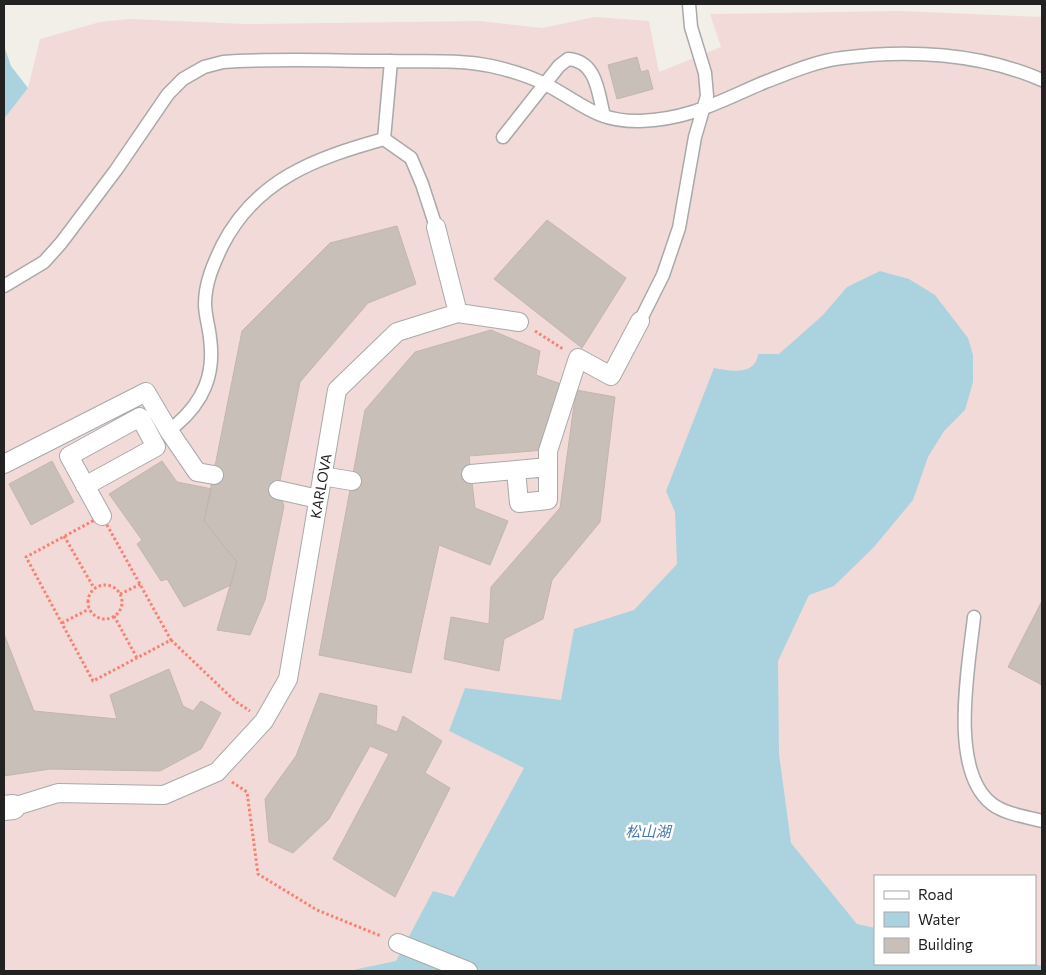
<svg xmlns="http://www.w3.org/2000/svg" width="1046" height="975" viewBox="0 0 1046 975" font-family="Commissioner,'Noto Sans SC',sans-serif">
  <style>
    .commercial { fill: #f2dad9; fill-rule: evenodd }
    .water { fill: #aad3df }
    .building { fill: #c7bfb8; stroke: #c4b6ab }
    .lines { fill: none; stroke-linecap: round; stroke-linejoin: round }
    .service-casing { stroke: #a9a9a9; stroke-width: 15 }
    .pedestrian-casing { stroke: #a9a9a9; stroke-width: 20 }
    .minor-casing { stroke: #a9a9a9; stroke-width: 26 }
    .path { stroke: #fa8072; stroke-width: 3; stroke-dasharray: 2.5 2.5; stroke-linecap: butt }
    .service { stroke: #fff; stroke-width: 12 }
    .pedestrian { stroke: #fff; stroke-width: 18 }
    .minor { stroke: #fff; stroke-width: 24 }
    .labels { text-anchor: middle; stroke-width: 5; stroke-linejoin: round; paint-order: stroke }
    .street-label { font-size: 14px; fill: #222; stroke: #fff }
    .water-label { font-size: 15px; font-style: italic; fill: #4a7aab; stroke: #fff }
  </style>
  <rect width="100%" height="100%" fill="#f2efe9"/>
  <path class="commercial" d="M900,11L1042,17V971H4V119L28,88L40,39L100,22L129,19L247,24L480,21L542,28L595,17L649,21L659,72L721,47L710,14ZM875,876H1035V964H875Z"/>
  <path class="water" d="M4,46L11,66L28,88L4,119Z
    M880,271L909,279L935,295L968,338L973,355V382L965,410L944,431L928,457L913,500L874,547L834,586L809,595L778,661L779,754L791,843L857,924L875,928V964H1034L1042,966V971H348L396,961L433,891L454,897L524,768L449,731L465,688L561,700L574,629L634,610L677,564L675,512L666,491L714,368C729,371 756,376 758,354H779L823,315L847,287Z"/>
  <path class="building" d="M637,57L641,72L648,70L653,89L617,99L608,65Z
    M547,220L626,278L582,348L494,279Z
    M397,226L416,284L368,303L300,382L278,490L284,506L265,600L250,635L217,630L237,562L204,521L242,331L330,243Z
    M491,330L540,351L536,375L564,385L545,450L469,456L475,508L508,521L490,565L439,545L411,673L319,655L365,410L415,352Z
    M576,390L615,397L600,522L552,580L543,619L504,639L499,671L444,659L451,617L489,624L491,587L560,508Z
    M52,461L74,502L31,525L9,484Z
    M162,461L177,482L212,489L204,521L237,562L231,585L184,607L167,579L161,581L137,544L142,540L109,494Z
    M1042,601V685L1008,667Z
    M4,634L34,711L117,719L110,695L169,669L183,706L193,711L201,701L221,713L201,749L160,771L50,769L4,776Z
    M320,693L377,706L376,724L397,732L403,716L442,741L425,773L450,788L395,897L333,859L389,754L370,746L329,819L293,853L269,842L265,799L296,756Z"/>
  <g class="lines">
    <defs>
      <path id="service" d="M503,137L559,66L568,59C597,61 598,93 604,116
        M384,139L391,61
        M4,286L44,262L61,243L116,170L168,94L183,79L204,67L223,62C279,58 334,61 389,61C424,62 457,59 491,66C509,70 526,75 543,83C580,101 594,122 640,121C691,119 720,101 765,82C789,73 816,61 842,58C908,49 980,53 1042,80
        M640,321L663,275L679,228L695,137L707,96L705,73L691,27L689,4
        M176,425C204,401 215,374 210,338C209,327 205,315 205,304C205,283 213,265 222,246C256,179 316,158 384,139L411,158L422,184L436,227
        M974,617C969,665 948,770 992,804C1005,814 1027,817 1042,821"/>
      <path id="pedestrian" d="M436,227L458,313
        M4,464L146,392L169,431L197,472L214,475
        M548,467L516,470L519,503L548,500V451L578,358L611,376L640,321
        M471,474L516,470
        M322,476L352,481
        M85,486L156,447L140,417L69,456L102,516
        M278,490L318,499
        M13,807L58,793L164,795L217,772L264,721L288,679L337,390L397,332L458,313L519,322
        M398,943L468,971"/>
      <path id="minor" d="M4,808L13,807"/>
    </defs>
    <use href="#service" class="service-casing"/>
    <use href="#pedestrian" class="pedestrian-casing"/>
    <use href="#minor" class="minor-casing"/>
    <path class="path" d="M535,331L563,349
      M102,516L171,640L93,681L26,557Z
      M64,536L94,588
      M88 602a17 17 0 1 1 34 0a17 17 0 1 1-34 0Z
      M120,594L141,584
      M114,616L137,658
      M62,623L89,609
      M171,640L235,701L250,711
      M232,782L247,792L258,874L317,910L381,936"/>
    <use href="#service" class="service"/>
    <use href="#pedestrian" class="pedestrian"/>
    <use href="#minor" class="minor"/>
  </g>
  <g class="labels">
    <g class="street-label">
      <text transform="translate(321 486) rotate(-80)" y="5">KARLOVA</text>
    </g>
    <g class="water-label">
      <text x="648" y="837">松山湖</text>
    </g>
  </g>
  <rect width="1046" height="975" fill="none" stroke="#222222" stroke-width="10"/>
  <rect x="874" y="875" width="162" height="90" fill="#ffffff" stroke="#a7a7a7"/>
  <rect x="884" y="891" width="25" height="8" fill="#ffffff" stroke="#a7a7a7"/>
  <text x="918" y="900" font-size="15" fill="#222222">Road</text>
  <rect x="884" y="912" width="25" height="15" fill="#aad3df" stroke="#a7a7a7"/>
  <text x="918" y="925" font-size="15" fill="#222222">Water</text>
  <rect x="884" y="938" width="25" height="15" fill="#c7bfb8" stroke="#a7a7a7"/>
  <text x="918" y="950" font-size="15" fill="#222222">Building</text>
</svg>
